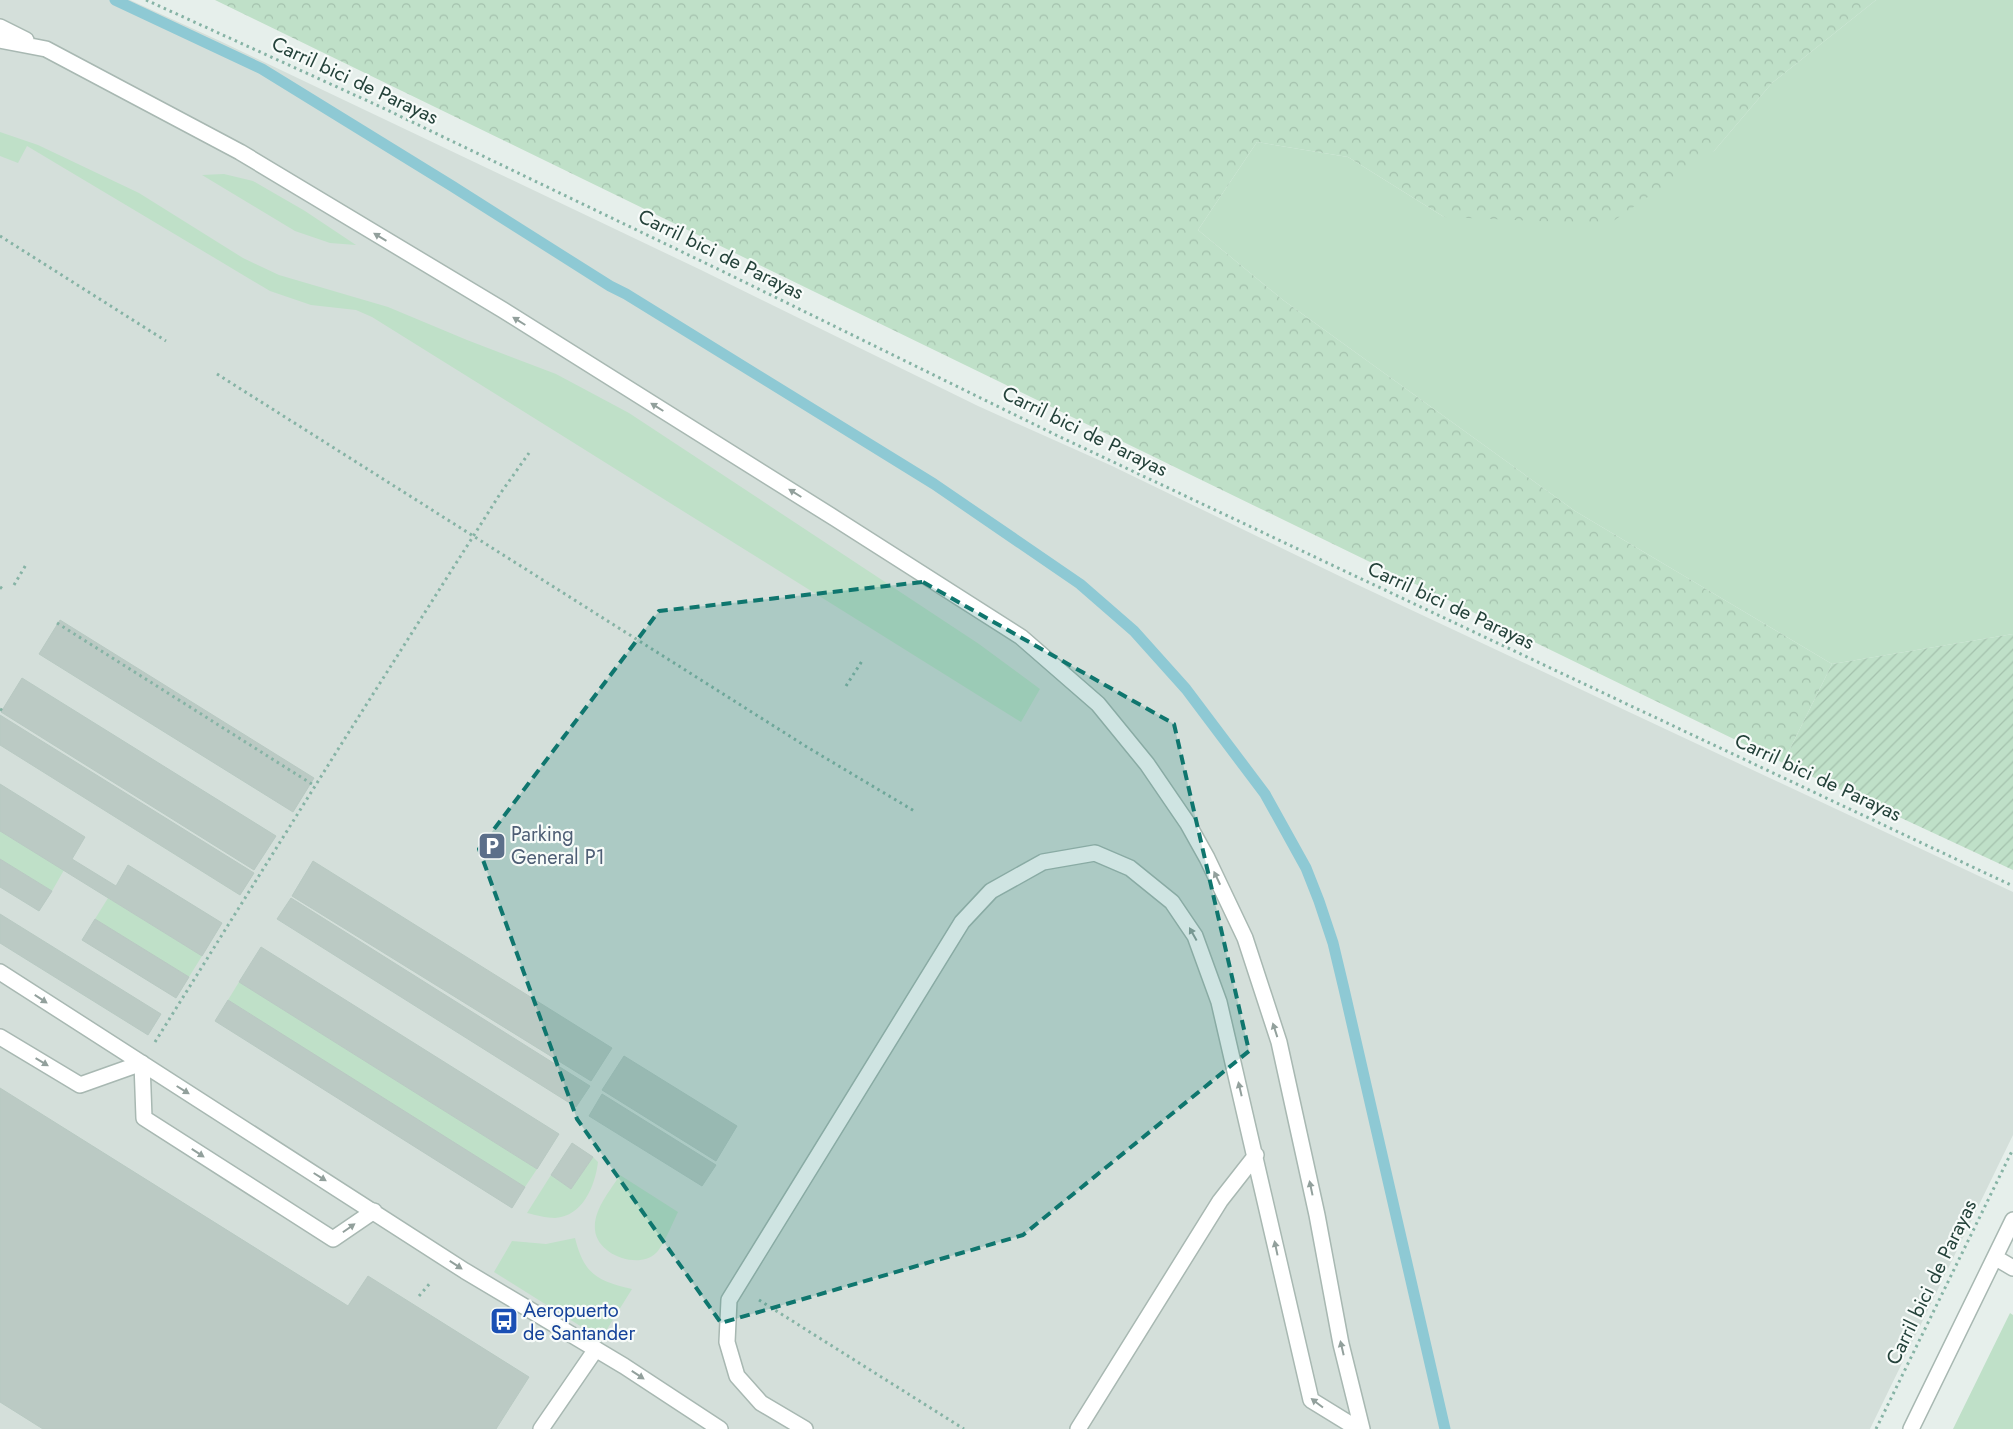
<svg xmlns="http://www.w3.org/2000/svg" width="2013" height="1429" viewBox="0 0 2013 1429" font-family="Jost,sans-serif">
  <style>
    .built { fill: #d4dfda }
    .grass { fill: #bfe0c8 }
    .forest { fill: url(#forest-crowns) }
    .garden { fill: url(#garden-furrows) }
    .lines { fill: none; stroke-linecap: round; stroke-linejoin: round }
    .stream { stroke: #8ec9d4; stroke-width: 11 }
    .building { fill: #bbcac4; stroke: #b8c9c2 }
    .minor-casing { stroke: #a8b8b2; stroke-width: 18 }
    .path { stroke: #86b3a5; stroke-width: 3; stroke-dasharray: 2.5 4; stroke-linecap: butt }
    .minor { stroke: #fff; stroke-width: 15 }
    .oneway { fill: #92a09c }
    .marked { fill: #0f766e; fill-opacity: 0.2; stroke: #0f766e; stroke-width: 4; stroke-dasharray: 10 6; stroke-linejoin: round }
    .labels { text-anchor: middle; stroke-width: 4.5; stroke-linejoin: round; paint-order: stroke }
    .street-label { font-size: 20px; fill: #24423a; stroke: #f7fbf9 }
    .service-label { font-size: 20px; fill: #4e5e75; stroke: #f7fbf9; text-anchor: start }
    .transit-label { font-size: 20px; fill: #164399; stroke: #f7fbf9; text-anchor: start }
  </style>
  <defs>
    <pattern id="forest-crowns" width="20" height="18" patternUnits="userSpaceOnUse" patternTransform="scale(1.25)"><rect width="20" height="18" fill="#bfe0c8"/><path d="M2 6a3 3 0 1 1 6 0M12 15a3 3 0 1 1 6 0" fill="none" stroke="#a4c1ad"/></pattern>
    <pattern id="garden-furrows" width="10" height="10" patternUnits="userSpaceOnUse" patternTransform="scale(1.25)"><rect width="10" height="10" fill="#bfe0c8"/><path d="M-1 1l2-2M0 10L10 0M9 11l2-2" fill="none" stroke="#a4c1ad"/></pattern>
  </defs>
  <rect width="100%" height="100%" fill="#e6efeb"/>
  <path class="built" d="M0,0H130L220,41L701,270L978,406L1110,465L1358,585L2013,892V1135L1870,1429H0Z"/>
  <path class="grass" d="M1876,0H2013V634L1832,664L1575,511L1283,300L1198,230L1257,142L1348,157L1444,217L1714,151L1772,83Z
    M0,132L38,145L139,193L243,258L279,275L388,307L467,340L556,374L629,413L979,644L1040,689L1021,722L372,317L356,310L311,305L270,291L27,146L18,163L0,156Z
    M224,174L253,181L305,211L356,245L330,243L295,231L202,175Z
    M0,831L64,870L52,891L0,859Z
    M108,898L202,956L189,977L95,919Z
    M239,982L537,1169L525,1187L228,1000Z
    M593,1157L598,1162C595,1186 583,1216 555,1218C546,1218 536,1215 527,1213L551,1175L571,1189Z
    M620,1175L678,1212C673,1222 663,1247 656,1253C639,1270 597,1255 595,1230C593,1210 610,1191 620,1175Z
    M575,1238C584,1274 597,1281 632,1289L601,1339L494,1272L512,1241L546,1244Z
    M2010,1313L2013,1315V1429H1953Z"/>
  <path class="forest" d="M215,0H1876L1772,83L1714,151L1609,224L1444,217L1348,157L1257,142L1198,230L1283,300L1575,511L1832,664L1783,763Z"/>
  <path class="garden" d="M2013,634V870L1783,763L1832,664Z"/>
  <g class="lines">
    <path class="stream" d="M115,0L262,69L452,186L610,286L626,294L934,484L1080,584L1134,631L1186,689L1265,794L1306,868L1319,901L1333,943L1344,989L1445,1429"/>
  </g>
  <path class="building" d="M60,620L314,778L293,812L39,654Z
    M22,678L276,836L254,870L1,712Z
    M0,715L254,873L240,895L0,745Z
    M0,784L85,837L72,859L116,886L128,865L222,923L202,956L0,831Z
    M0,859L52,891L39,911L0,887Z
    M313,861L612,1048L591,1081L292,896Z
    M291,898L590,1086L576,1107L277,919Z
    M0,914L161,1014L148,1035L0,943Z
    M95,919L189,977L176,998L82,940Z
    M261,947L559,1134L537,1169L239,982Z
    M228,1000L525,1187L512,1208L215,1021Z
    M624,1056L737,1126L716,1161L602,1090Z
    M0,1088L348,1306L368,1276L529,1377L496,1429H43L0,1402Z
    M602,1094L716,1165L702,1186L589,1116Z
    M572,1143L593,1157L571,1189L551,1175Z"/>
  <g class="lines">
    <defs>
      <path id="minor" d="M0,27L26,40
        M0,40L46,49L240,152L503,310L836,519L1021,637L1098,704L1147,764L1188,824L1207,858L1245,938L1279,1042L1317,1215L1341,1344L1362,1429
        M0,972L465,1271L624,1366L720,1429
        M0,1037L80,1085L142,1063
        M142,1063L144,1118L333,1239L374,1211
        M1996,1258L2013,1268
        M541,1429L596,1349
        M805,1429L761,1403L737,1376L727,1342L729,1300L962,922L991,891L1043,862L1095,853L1130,868L1172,902L1195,936L1219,1002L1311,1400L1358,1429
        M1078,1429L1220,1201L1256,1155
        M1911,1429L2013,1220"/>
    </defs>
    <use href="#minor" class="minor-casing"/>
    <path class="path" d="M146,0L381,107L724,272L1056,435L2013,886
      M0,236L166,341
      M217,374L807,747L916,812
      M14,585L27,563
      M0,587L4,590
      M57,623L315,786
      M846,686L862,661
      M0,709L5,712
      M155,1042L342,743L500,494L529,453
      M419,1296L431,1282
      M759,1300L964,1429
      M1876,1429L2013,1149"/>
    <use href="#minor" class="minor"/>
  </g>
  <defs><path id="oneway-solid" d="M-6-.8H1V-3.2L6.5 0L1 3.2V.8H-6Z" transform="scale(1.25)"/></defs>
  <g class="oneway">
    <use href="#oneway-solid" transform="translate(380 237) rotate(-149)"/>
    <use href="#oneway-solid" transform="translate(519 321) rotate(-148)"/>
    <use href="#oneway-solid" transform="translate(657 407) rotate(-148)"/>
    <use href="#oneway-solid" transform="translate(795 493) rotate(-148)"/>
    <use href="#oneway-solid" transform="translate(1217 878) rotate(-115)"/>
    <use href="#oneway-solid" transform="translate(1193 934) rotate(-119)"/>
    <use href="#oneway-solid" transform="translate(41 999) rotate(33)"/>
    <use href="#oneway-solid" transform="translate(1275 1030) rotate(-108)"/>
    <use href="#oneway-solid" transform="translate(42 1062) rotate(31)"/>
    <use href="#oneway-solid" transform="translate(1240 1089) rotate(-103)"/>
    <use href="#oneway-solid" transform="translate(183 1090) rotate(32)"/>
    <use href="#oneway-solid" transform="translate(198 1153) rotate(33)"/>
    <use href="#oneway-solid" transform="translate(320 1177) rotate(32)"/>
    <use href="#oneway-solid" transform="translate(1311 1188) rotate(-102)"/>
    <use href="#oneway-solid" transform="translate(349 1228) rotate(-35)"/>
    <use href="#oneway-solid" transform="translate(1276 1248) rotate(-102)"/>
    <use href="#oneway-solid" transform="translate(456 1265) rotate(33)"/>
    <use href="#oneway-solid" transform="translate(1342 1348) rotate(-103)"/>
    <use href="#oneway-solid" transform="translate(638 1375) rotate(33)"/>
    <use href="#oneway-solid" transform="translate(1317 1403) rotate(-143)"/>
  </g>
  <path class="marked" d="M923,582L1174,724L1249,1051L1023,1235L721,1323L577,1119L479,849L659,611Z"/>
  <defs>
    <symbol id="parking-square" viewBox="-11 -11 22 22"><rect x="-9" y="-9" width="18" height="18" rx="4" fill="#5c6f8a" stroke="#f7fbf9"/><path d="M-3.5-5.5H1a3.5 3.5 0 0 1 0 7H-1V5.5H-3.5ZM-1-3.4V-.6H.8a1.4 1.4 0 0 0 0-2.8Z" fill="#fff"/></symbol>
    <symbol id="bus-square" viewBox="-11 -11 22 22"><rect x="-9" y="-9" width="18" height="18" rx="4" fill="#1a4fb4" stroke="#f7fbf9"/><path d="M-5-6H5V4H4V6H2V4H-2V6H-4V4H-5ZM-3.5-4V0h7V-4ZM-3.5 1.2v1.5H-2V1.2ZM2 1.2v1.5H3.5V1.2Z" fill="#fff"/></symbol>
  </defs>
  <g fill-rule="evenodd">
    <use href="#parking-square" x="476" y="830" width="32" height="32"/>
    <use href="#bus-square" x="488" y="1305" width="32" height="32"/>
  </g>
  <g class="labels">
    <g class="street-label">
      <text transform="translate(355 80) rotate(25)" y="7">Carril bici de Parayas</text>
      <text transform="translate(721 254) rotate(26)" y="7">Carril bici de Parayas</text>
      <text transform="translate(1085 431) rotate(26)" y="7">Carril bici de Parayas</text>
      <text transform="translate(1451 605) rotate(25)" y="7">Carril bici de Parayas</text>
      <text transform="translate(1818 777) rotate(25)" y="7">Carril bici de Parayas</text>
      <text transform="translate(1931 1282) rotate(-64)" y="7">Carril bici de Parayas</text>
    </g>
    <g class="service-label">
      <text x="511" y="841">Parking<tspan x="511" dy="23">General P1</tspan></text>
    </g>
    <g class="transit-label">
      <text x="523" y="1317">Aeropuerto<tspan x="523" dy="23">de Santander</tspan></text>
    </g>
  </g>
</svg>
